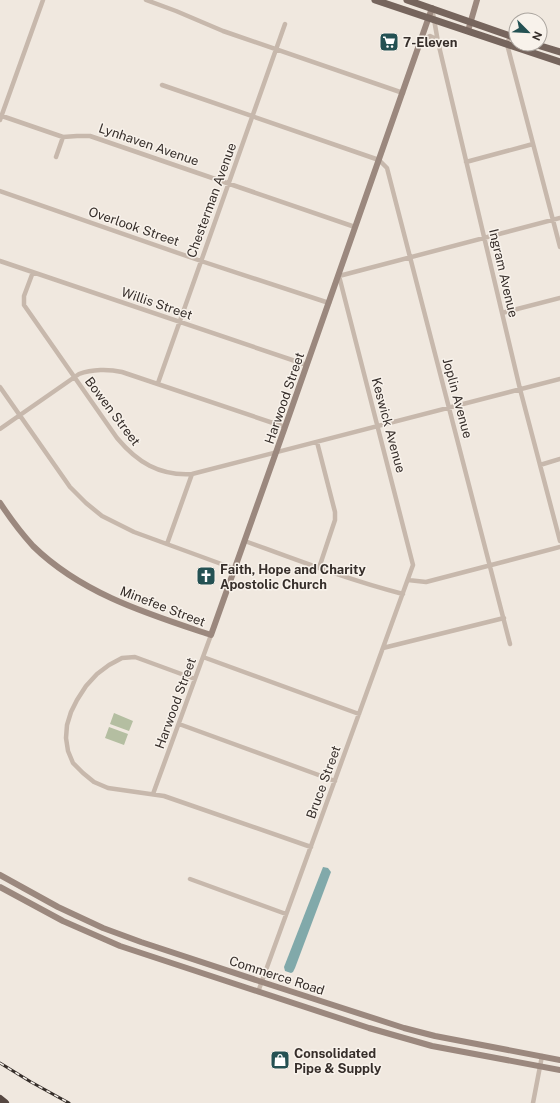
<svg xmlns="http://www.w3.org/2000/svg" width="560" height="1103" viewBox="0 0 560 1103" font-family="'Public Sans',sans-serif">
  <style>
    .green { fill: #b4bea1 }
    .water { fill: #81a9aa }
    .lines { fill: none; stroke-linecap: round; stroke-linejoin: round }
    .street { stroke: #c7b8ac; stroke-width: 4.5 }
    .secondary { stroke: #9b887e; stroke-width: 6 }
    .primary { stroke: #76655d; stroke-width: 7 }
    .highway { stroke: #564842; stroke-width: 8 }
    .rail-casing { stroke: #362e2a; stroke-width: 3 }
    .rail { stroke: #f8f2eb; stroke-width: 1.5; stroke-dasharray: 4.5; stroke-linecap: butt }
    .labels { text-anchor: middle; stroke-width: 3; stroke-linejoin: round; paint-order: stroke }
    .poi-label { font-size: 13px; font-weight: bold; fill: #362e2a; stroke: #f8f2eb; text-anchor: start }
    .street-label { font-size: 13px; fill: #362e2a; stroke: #f8f2eb }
  </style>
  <rect width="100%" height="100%" fill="#f0e8df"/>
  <path class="green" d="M114,713L133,721L129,731L110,724Z
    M109,727L128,734L124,745L105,738Z"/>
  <path class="water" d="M323,867L328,868L331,872L295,968L293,972L291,973L285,971L284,967Z"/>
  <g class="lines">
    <path class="street" d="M146,0L176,11L223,31L403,93
      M432,8L438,42L520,389L560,541
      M510,36L507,44L560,247
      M421,41L430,36L434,38L438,42
      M162,85L379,160L387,168L510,644
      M2,116L63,137L77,136H90L355,227
      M0,120L43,0
      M56,157L63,137
      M466,162L533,144
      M0,191L201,261L329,303
      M0,261L307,365
      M33,272L24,296V305L117,438C137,462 159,476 192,474L560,379
      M502,313L560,298
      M158,383L285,24
      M0,387L70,487L86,503L102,516L134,532L235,569
      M0,429L79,374C92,369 109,369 122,372L285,427
      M317,442L335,512V520L319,568
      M540,465L560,459
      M245,541C297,560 349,580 403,594
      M167,544L192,474
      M408,580L426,582L560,547
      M383,648L504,618
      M203,657L359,714
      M195,679L135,657L122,658L109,665L97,674L86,686L77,700L71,712L67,725L66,738L68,751L73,763L83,773L94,782L108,788L164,796L311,847
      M179,724L335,781
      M153,794L211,635
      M190,879L286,914
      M258,992L413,565L339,276L560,218
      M533,1103L542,1056"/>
    <path class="secondary" d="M468,31L477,0
      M0,503C10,518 21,533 33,546C82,594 148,614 211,635L285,427L432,8
      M0,875L58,907L103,928L141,942L262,982L404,1028L435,1036L560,1060
      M0,887L63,921L120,946L369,1028L432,1046L560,1070"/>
    <path class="primary" d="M375,0L560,62
      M407,0L516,38
      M534,44L560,52"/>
    <path class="highway" d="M0,1099L5,1103"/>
    <defs>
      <path id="rail" d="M0,1063L31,1082L69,1103"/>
    </defs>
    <use href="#rail" class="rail-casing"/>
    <use href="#rail" class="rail"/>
  </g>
  <defs>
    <symbol id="supermarket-square" viewBox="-11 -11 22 22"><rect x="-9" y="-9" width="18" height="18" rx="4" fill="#245153" stroke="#f8f2eb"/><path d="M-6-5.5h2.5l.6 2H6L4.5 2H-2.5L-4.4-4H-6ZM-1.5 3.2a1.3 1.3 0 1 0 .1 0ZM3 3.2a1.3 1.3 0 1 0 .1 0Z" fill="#fff"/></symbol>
    <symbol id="church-square" viewBox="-11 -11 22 22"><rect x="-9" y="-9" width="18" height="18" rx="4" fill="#245153" stroke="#f8f2eb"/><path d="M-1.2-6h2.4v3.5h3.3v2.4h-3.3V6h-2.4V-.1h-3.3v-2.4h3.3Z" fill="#fff"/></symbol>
    <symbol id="shop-square" viewBox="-11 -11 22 22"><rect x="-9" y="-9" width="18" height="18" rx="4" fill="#245153" stroke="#f8f2eb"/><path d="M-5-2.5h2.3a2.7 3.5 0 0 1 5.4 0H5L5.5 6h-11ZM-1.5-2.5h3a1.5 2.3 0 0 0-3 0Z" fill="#fff"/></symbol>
  </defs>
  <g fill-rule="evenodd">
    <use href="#supermarket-square" x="378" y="31" width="22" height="22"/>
    <use href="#church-square" x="195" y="565" width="22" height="22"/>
    <use href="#shop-square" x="269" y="1049" width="22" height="22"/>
  </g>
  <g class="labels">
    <g class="poi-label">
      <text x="403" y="47">7-Eleven</text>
      <text x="220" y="574">Faith, Hope and Charity<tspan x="220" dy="15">Apostolic Church</tspan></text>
      <text x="294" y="1058">Consolidated<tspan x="294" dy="15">Pipe &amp; Supply</tspan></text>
    </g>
    <g class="street-label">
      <text transform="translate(149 144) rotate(19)" y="5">Lynhaven Avenue</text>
      <text transform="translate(211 200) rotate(-70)" y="5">Chesterman Avenue</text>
      <text transform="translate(134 226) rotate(19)" y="5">Overlook Street</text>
      <text transform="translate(504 273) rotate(77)" y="5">Ingram Avenue</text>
      <text transform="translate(157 303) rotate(19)" y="5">Willis Street</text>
      <text transform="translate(284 398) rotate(-71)" y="5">Harwood Street</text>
      <text transform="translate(458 398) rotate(75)" y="5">Joplin Avenue</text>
      <text transform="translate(113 411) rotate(53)" y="5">Bowen Street</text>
      <text transform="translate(389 425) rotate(75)" y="5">Keswick Avenue</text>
      <text transform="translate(163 606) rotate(21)" y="5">Minefee Street</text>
      <text transform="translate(175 703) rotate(-70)" y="5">Harwood Street</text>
      <text transform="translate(323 782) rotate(-70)" y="5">Bruce Street</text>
      <text transform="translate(277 975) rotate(18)" y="5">Commerce Road</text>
    </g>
  </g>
  <g transform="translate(528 32) rotate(114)"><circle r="19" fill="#f8f2eb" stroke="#aaa49e"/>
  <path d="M0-3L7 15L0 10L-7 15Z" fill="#245153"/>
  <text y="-6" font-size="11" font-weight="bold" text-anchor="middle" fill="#362e2a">N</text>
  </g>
</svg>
